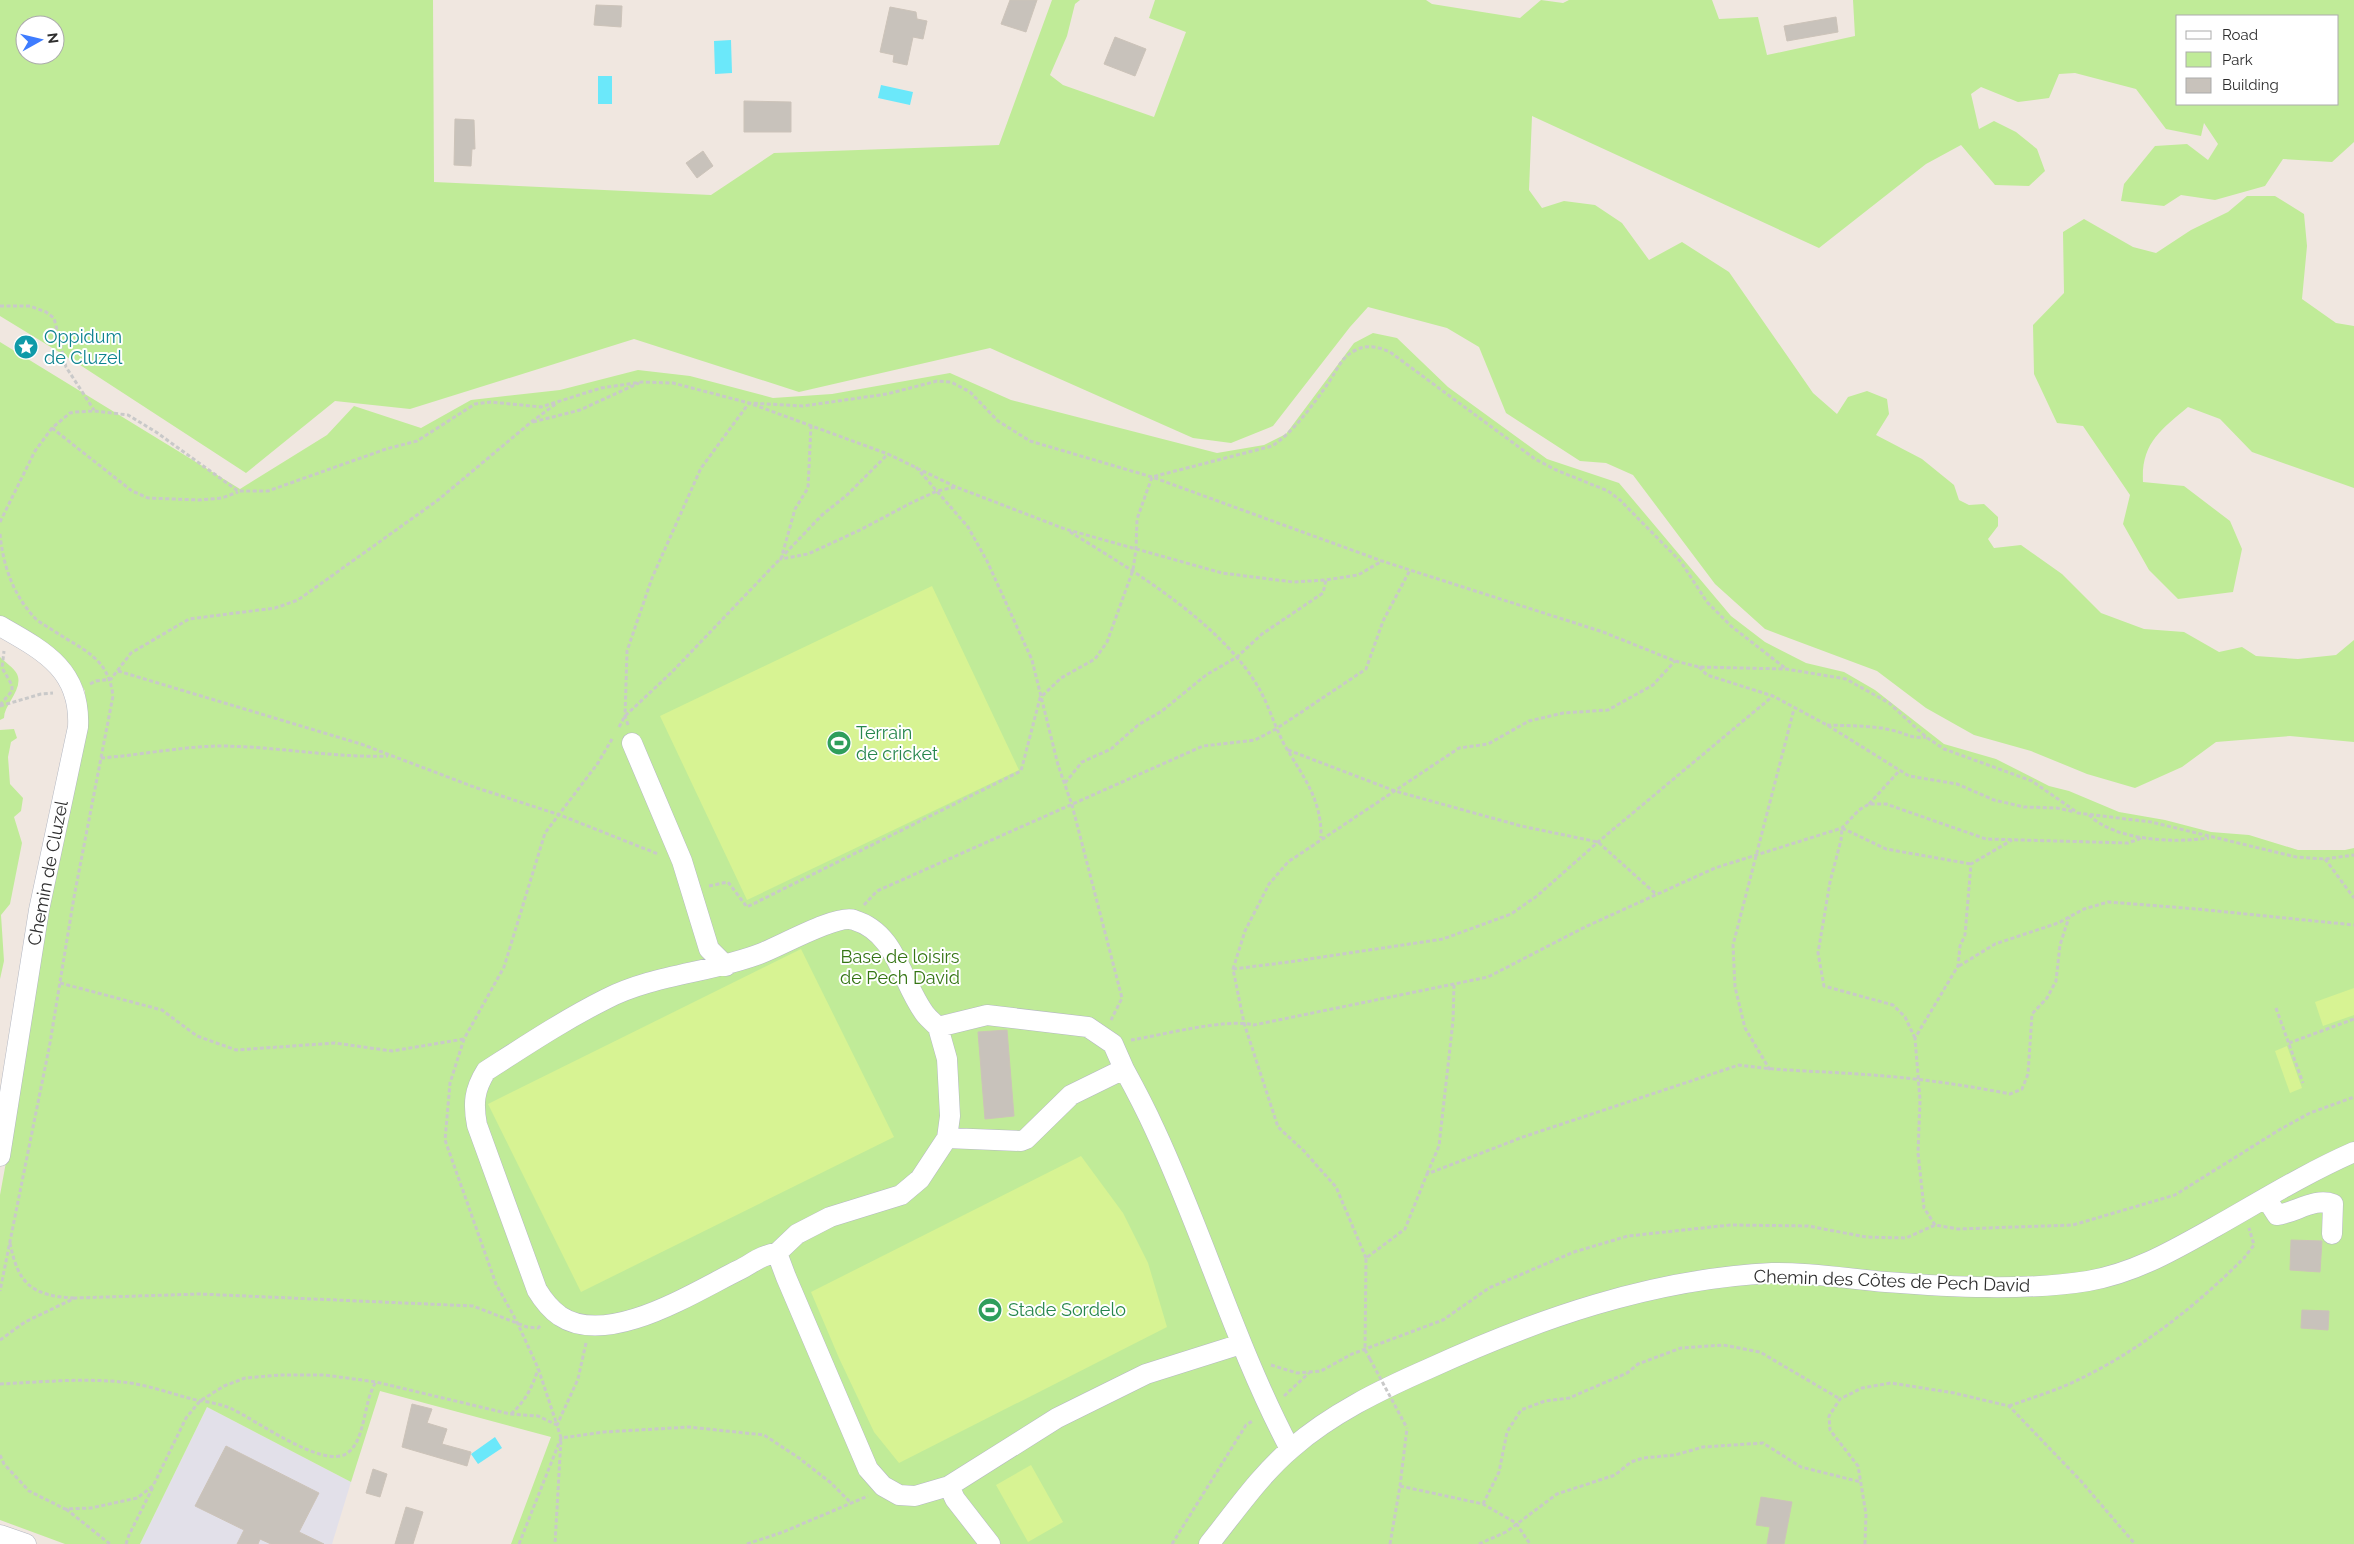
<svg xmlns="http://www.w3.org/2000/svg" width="2354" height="1544" viewBox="0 0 2354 1544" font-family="Raleway,sans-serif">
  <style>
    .industrial { fill: #e2e0e9 }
    .green { fill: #c0eb98; fill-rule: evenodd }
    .pitch { fill: #d7f393 }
    .water { fill: #6be8fa }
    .building { fill: #c8c2bb; stroke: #ccc3b9 }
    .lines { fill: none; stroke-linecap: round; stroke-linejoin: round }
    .minor-casing { stroke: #b4b8c2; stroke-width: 21 }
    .path { stroke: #c9c9c9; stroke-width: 3; stroke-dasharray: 4 2.5; stroke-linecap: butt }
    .minor { stroke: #fff; stroke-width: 20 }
    .path-bridge { stroke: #c9c9c9; stroke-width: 3; stroke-dasharray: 4 2.5; stroke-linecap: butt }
    .labels { text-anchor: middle; stroke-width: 4; stroke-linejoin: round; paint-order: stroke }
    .culture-label { font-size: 18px; fill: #0d838f; stroke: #fff; text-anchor: start }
    .leisure-label { font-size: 18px; fill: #27864d; stroke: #fff; text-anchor: start }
    .street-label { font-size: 18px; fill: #2e2e2e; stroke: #fff }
    .park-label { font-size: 18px; fill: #357514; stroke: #fff }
  </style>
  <rect width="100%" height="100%" fill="#f0e7e0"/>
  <path class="industrial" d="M207,1407L351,1482L332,1544H140Z"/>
  <path class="green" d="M0,0H433L434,182L711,195L774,153L999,145L1052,0H1080L1075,4L1067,36L1050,75L1063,85L1154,117L1186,32L1149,18L1155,0H1426L1432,4L1520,18L1541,0L1563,3L1569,0H1712L1719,19L1758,17L1767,55L1855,36L1853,0H2354V142L2332,162L2283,159L2265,186L2215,200L2181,195L2164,206L2121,201L2124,184L2155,146L2187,144L2208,160L2218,144L2204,123L2201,136L2166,129L2136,89L2075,73L2059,74L2049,98L2018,102L1981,87L1971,94L1979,129L1994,121L2016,132L2037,149L2045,171L2029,186L1995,185L1961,145L1926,164L1819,248L1532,116L1529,190L1542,208L1564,201L1595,205L1622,223L1649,260L1682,242L1729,272L1813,393L1837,414L1848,397L1867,391L1887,399L1889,414L1876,435L1922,459L1954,485L1959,500L1969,505L1984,504L1998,517V526L1988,539L1994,548L2021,545L2062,574L2101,613L2144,629L2184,632L2219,652L2242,647L2256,656L2298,659L2336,655L2354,640V742L2290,736L2216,742L2182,767L2135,788L2087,774L2031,751L1974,735L1926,708L1877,671L1765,629L1715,584L1633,475L1606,463L1580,461L1506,413L1479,347L1447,328L1368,307L1350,327L1273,426L1231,443L1193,438L990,348L799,392L634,339L410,409L335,401L246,473L77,363L0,316ZM2178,16H2338V104H2178ZM25,25H55V55H25Z
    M2247,196H2275L2304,214L2307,246L2302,299L2336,323L2354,326V488L2252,452L2220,419L2188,407C2161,430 2141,443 2143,482L2184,486L2230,521L2242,549L2233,592L2178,599L2149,570L2123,524L2130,495L2083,426L2057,423L2034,374L2033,325L2064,293L2063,232L2084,219L2133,247L2156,253L2191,230L2228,212Z
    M1373,333L1397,338L1448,387L1547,459L1619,483L1731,616L1765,642L1806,663L1844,672L1875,690L1944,744L1996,759L2049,786L2069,791L2119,812L2165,820L2211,832L2249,835L2298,850H2345L2354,848V1544H511L551,1437L380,1391L351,1482L207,1407L140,1544H65L0,1520V1195L16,1107L56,844L86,723L85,691L72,668L0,624V342L240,489L327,435L354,406L421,428L471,400L560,390L638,370L690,376L773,398L832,394L950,373L1011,400L1217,453L1264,445L1286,434L1354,343Z
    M0,657C5,662 14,668 17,674C24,689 4,704 4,718L0,720Z
    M14,729L17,738L11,742L8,757L10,784L23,798L21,811L14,817L22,843L10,904L1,915L4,961L0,979V730Z"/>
  <path class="pitch" d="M932,586L1019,770L747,900L660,716Z
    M801,949L894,1137L581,1292L488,1104Z
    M2354,988V1015L2323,1026L2315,1002Z
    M2287,1046L2302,1088L2290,1093L2275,1051Z
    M1081,1156L1123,1213L1148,1263L1167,1327L899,1463L874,1432L839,1358L811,1292Z
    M1031,1465L1063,1522L1028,1542L996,1485Z"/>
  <path class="water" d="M731,40L732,73L715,74L714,41Z
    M598,76H612V104H598Z
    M881,85L913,92L910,105L878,98Z
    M495,1437L502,1448L478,1464L471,1454Z"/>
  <path class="building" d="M1010,0H1037L1026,32L1001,24Z
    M596,5L622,6L621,27L594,25Z
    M890,7L916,12L917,19L927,21L923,39L913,37L907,65L893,62L894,55L880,52Z
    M1836,17L1838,32L1787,41L1784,26Z
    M1115,37L1146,49L1135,76L1104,64Z
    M744,101L791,102V132H744Z
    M455,119L474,120L475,149H472L471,166L454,165Z
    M703,151L713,166L697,178L686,163Z
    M1007,1030L1014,1116L985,1119L978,1032Z
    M2291,1240L2322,1241L2320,1272L2290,1270Z
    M2302,1310L2329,1311L2328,1330L2301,1328Z
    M412,1404L432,1409L427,1423L447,1429L442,1444L471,1452L467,1466L402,1447Z
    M226,1446L319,1493L299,1532L324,1544H271L260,1539L258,1544H237L244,1530L195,1506Z
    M373,1469L387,1474L380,1497L366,1493Z
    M1761,1497L1792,1502L1784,1544H1767L1770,1527L1756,1525Z
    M406,1507L423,1512L413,1544H395Z"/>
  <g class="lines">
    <defs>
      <path id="minor" d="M0,626C44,651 81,670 78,727L39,910L0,1156
        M632,743L682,861L709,949L726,966
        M1124,1069L1113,1044L1088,1027L987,1015L938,1027L947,1059L950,1116L947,1138L920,1179L901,1195L830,1217L797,1234L777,1253L786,1277L868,1469L883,1486L899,1495L915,1496L949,1486L1057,1418L1146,1374L1241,1344
        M947,1138L1021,1141L1026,1139L1071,1095L1124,1069C1135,1089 1146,1110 1155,1130C1204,1235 1236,1347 1290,1449
        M2266,1198L2277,1215C2295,1213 2315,1197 2333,1204L2332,1234
        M777,1253C761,1255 753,1263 739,1270C694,1292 608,1348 560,1316C550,1309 543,1300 537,1290L477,1125C473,1104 474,1090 486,1071C525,1046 564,1020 606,999C655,974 711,973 762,953C781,946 837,914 854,920C897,933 901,982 925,1014C929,1019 934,1023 938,1027
        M949,1486L955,1499L990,1544
        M0,1535L26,1544
        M1209,1544C1235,1512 1260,1475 1292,1448C1331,1414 1380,1390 1428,1369C1537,1319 1651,1279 1772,1273C1810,1272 1849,1279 1886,1282C1950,1287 2024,1291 2088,1281C2135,1273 2174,1250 2215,1227C2261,1201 2306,1173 2354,1152"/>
    </defs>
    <use href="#minor" class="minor-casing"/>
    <path class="path" d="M0,306H30L46,312L54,318L66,367L94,410
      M533,422L580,410L639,383
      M811,425L808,488L795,509L781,559L808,554L860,530L911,503L937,491L956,487
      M52,428L132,491L148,498L199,500L222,498L238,492
      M916,467L968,527L987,561L1032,660L1058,765L1072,805L1122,998L1111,1020
      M0,522L35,451L52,428L70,413L76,412L94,411L128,415L156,432L238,491H268L386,449L417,441L475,404L491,402L541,407L601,388L642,382L673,383L749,403L803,406L887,394L937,381L951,382L970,392L998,421L1030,441L1152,477L1382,561L1603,632L1675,661L1699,667L1786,669L1846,679L1889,703L1926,737L1944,749L2032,781L2078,813L2151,822L2296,857L2325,859L2354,855
      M1070,532C1134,571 1225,625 1261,692C1270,709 1275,727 1284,744C1303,777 1322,799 1321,838
      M0,534C3,565 13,595 35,618C40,623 48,627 54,631C84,651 108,657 113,696L74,897L50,1043L0,1291
      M1699,667L1707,675L1773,696L1827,725L1909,776L1957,784L1994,800L2024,807L2057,808L2075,812
      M118,671L361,744L474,787L560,815L658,854
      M90,684L96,681L111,679L131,653L189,619L275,608L298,600L438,500L530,423L557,403
      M0,705L12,691V685L2,668L4,651
      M0,706L41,694L53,693
      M628,725L625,716L627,651L652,578L701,468L749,403L888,454L956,487L1065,529L1222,573L1293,582L1326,580L1358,575L1382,561
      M1827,725C1849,726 1870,725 1891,730C1906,733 1910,739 1926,737
      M619,727L625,716L672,672L822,515L847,495L888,454
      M1288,750L1395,791L1521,826L1598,842L1657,895
      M101,758C140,755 179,747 218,746C275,746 331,758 388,756
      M1065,783L1082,762L1111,749L1138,725L1162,711L1206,675L1237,657L1262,634L1323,593L1326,580
      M1869,804L1900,770
      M2089,815C2116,841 2173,843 2209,838
      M2325,859L2354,898
      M709,886L728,882L747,907L1021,771L1040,698L1061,678L1095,659L1107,642L1133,570L1136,549L1137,519L1152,477L1272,446C1293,433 1315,402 1329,382C1337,370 1342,356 1356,350C1367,344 1379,347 1390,352L1535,459L1556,470L1608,491L1620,500L1681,562L1707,602L1731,626L1785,668
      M864,905L877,891L1203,746L1255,740L1276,729L1366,669L1383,621L1410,570
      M1959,966L1995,944L2058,923L2084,909L2108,902L2197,909L2354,925
      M1233,969L1289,962L1443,939L1511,914L1537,896L1598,842L1773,696
      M60,983L162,1010L197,1036L236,1050L335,1043L392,1051L464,1039
      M2276,1008L2303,1083
      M1915,1038L1905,1017L1893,1005L1824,986L1818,953L1830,882L1841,840L1842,828L1886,849L1971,864
      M1131,1040C1163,1035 1225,1018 1254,1025L1488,977L1585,927L1715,868L1842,828L1859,810L1869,804H1886L1986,839L2128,843L2142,838
      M2289,1043L2354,1019
      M1770,1070L1745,1028L1735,987L1733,945L1794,709
      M1427,1174L1439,1146L1453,1021L1454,985
      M1935,1225L1924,1208L1918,1153L1920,1100L1915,1038L1958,966L1960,946L1965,935L1971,864L2012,840
      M10,1243C18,1284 32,1296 74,1298
      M1366,1258L1336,1187L1303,1150L1278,1127L1244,1023L1233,969L1245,931L1269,884L1288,862L1459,748L1488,744L1529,721L1563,713L1608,710L1653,685L1675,661
      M0,1340L25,1322L75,1298L200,1294L473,1306L527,1327L538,1328L541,1325
      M586,1343L578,1379L557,1425L538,1368L517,1322L496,1284L445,1140L450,1083L464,1039L504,967L545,833L598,763L612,739
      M1370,1359L1365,1350L1366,1258L1405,1229L1427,1174L1523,1137L1739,1065C1779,1071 1818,1071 1858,1074C1908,1077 1960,1084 2010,1094L2022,1089L2028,1074L2032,1014L2047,998L2056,981L2060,945L2069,917
      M1271,1365L1297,1373L1321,1371L1352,1354L1443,1320L1489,1288L1574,1252L1628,1236L1730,1225L1808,1226L1866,1237L1906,1238L1935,1225L1958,1229L2073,1225L2175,1195L2279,1130L2310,1113L2354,1097
      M0,1384C40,1382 82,1378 122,1382C145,1384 169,1393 192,1399C205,1402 220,1403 232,1409C256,1420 321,1468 346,1454C366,1442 363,1401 376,1382
      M1284,1396L1309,1373
      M2009,1406C2034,1397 2061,1389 2084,1377C2144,1347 2197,1305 2244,1258L2254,1245L2249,1228
      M511,1414C526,1400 532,1388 538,1369
      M0,1455L4,1464L29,1491L65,1509L91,1508L137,1498L153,1486L186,1418L200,1401L224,1386L245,1378L280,1375H325L376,1382L510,1414L538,1416L557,1425L561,1438L555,1544
      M1400,1486L1483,1504L1516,1523L1530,1544
      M1483,1504L1499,1472L1507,1432L1521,1410L1545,1401L1569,1398L1627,1373L1638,1364L1681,1348L1723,1345L1760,1352L1840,1399
      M66,1509L110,1544
      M126,1544L129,1535L153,1487
      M519,1544L561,1438L604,1432L689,1427L764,1435L799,1458L831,1483L851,1503
      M747,1544L783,1532L868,1496
      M1172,1544L1246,1425L1254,1420
      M1390,1544L1400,1486L1407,1428
      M1479,1544L1506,1532L1557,1494L1615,1475L1631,1462L1643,1458L1675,1455L1703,1447L1763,1443L1801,1467L1861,1482
      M1865,1544L1866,1514L1858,1466L1830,1430L1829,1416L1840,1399L1862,1388L1891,1383L1954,1393L2009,1406L2080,1480L2135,1544"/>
    <use href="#minor" class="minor"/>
    <path class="path-bridge" d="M1370,1359L1407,1428"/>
  </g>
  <defs>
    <symbol id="sight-disc" viewBox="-11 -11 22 22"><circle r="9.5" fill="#0f9aa8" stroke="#fff"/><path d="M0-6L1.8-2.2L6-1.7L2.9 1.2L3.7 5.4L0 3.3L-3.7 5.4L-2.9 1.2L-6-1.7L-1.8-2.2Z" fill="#fff"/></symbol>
    <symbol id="stadium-disc" viewBox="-11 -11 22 22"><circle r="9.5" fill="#2e9e5b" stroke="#fff"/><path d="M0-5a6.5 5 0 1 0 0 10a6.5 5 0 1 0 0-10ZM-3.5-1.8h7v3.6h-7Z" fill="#fff"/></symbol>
  </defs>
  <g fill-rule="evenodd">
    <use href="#sight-disc" x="12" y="333" width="28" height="28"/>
    <use href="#stadium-disc" x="825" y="729" width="28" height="28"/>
    <use href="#stadium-disc" x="976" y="1296" width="28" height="28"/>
  </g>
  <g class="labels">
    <g class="culture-label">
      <text x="44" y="343">Oppidum<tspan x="44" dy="21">de Cluzel</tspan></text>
    </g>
    <g class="leisure-label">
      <text x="856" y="739">Terrain<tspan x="856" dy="21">de cricket</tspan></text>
      <text x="1008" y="1316">Stade Sordelo</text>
    </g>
    <g class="street-label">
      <text transform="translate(48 873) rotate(-79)" y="6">Chemin de Cluzel</text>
      <text transform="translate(1892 1281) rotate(2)" y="6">Chemin des Côtes de Pech David</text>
    </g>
    <g class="park-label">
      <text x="900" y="963">Base de loisirs<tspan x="900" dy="21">de Pech David</tspan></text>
    </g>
  </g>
  <rect x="2176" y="15" width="162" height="90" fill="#ffffff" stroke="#ababab"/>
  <rect x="2186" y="31" width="25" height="8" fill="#ffffff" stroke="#ababab"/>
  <text x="2222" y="40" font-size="15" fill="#2e2e2e">Road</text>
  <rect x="2186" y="52" width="25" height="15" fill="#c0eb98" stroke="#ababab"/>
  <text x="2222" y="65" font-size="15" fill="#2e2e2e">Park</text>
  <rect x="2186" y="78" width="25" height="15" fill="#c8c2bb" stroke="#ababab"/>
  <text x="2222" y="90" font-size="15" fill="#2e2e2e">Building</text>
  <g transform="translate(40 40) rotate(82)"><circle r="24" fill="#ffffff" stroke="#ababab"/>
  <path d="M0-4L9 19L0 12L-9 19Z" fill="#3e7cff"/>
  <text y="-8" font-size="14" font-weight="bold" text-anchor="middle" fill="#2e2e2e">N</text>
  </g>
</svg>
